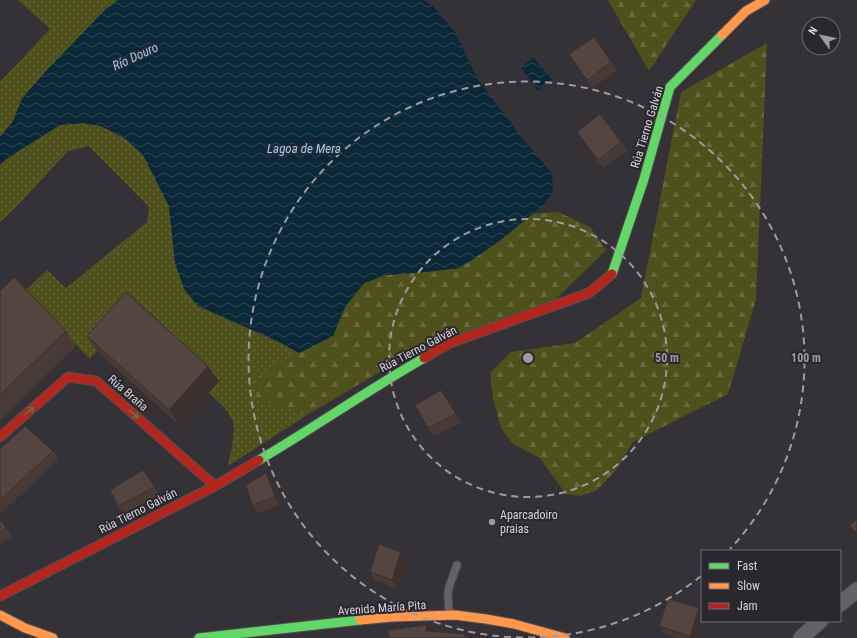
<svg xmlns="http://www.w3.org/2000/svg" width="857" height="638" viewBox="0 0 857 638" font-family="'Roboto Condensed',sans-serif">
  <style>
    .forest { fill: url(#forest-firs) }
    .park { fill: url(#park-dots) }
    .water { fill: url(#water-waves) }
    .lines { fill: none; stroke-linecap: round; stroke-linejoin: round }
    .lane-casing { stroke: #514f53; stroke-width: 9 }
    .street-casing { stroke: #514f53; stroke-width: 17 }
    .fast-casing { stroke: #514f53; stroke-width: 11 }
    .slow-casing { stroke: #514f53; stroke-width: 11 }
    .jam-casing { stroke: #514f53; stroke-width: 11 }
    .lane { stroke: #656267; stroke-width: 7 }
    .street { stroke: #656267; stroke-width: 15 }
    .fast { stroke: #63d668; stroke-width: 9 }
    .slow { stroke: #ff974d; stroke-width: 9 }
    .jam { stroke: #b3261e; stroke-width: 9 }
    .wall { fill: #483b37 }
    .shaded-wall { fill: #3b302d }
    .building { fill: #544540; stroke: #3b302d }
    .oneway { stroke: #477e4c }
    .ring { fill: none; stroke: #9e9ba0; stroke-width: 2; stroke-dasharray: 7 5 }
    .poi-dot { fill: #9e9ba0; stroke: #2b272f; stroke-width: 1.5 }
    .labels { text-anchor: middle; stroke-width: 4; stroke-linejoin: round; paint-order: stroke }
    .street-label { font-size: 12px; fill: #d6d3d8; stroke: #2b272f }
    .poi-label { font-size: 12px; fill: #d6d3d8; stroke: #2b272f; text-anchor: start }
    .water-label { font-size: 13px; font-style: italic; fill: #8ed1fd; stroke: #2b272f }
    .centre { fill: #9e9ba0; stroke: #2b272f; stroke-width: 2 }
    .ring-label { font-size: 12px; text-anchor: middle; font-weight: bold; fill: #9e9ba0; stroke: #2b272f; stroke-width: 4; stroke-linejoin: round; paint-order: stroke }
  </style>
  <defs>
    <pattern id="forest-firs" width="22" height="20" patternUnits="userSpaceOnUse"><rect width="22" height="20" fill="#4e511c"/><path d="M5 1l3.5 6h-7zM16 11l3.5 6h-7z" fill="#67693c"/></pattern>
    <pattern id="park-dots" width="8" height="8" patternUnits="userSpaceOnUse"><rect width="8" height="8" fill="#4e511c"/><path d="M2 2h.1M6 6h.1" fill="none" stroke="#67693c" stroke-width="1.8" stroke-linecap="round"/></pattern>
    <pattern id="water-waves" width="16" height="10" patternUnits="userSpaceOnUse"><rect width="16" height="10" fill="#0b2838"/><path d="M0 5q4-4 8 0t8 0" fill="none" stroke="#2e4654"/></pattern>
  </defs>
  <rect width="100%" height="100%" fill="#353237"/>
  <path class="forest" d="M608,0H696L649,71Z
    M767,43L756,299L728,394L633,442L616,470L597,490L580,496L566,494L540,458L513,444L501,428L493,398L490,373L511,352L575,343L641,298L681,92Z
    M558,212L590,227L606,250L552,303L405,357L307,415L256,399L257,377L299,353L333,336L345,307L364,283L386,275L425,272L460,268L498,242L532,214Z"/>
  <path class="park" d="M18,0H118L107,8L46,71L22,98L13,121L0,137V82L50,29Z
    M83,123L101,126L126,139L143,155L169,206L175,263L281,343L299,353L257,377L256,399L307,415L228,466C230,456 236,431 233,422C230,411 216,400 209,393L219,381L136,307L90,359L24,292L47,270L66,288L147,222L149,207L89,146L68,151L15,208L0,222V165L6,159L60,125Z"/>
  <path class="water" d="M118,0H424L433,6L455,32L477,78L520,135L552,174L553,191L544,205L498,242L460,268L425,272L386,275L364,283L345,307L333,336L299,353L281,343L198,306L184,289L175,263L169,206L143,155L126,139L101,126L83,123L60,125L6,159L0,165V137L13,121L22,99L46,71L107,8Z
    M533,57L552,80L538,91L521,68Z"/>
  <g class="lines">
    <defs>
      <path id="lane" d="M449,613L448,593L449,587L457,565"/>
      <path id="street" d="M840,604L857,590
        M801,638L820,621"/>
      <path id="fast" d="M612,274L644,179L670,87L722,35
        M259,460C315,427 368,390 424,358
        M199,638L360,620"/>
      <path id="slow" d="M722,35L746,11L765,0
        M0,615L25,628L53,638
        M360,620L392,617L455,615L486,619L514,624L565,638"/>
      <path id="jam" d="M424,358L450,343L589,293L612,274
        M0,437L68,377L96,381L215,486
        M0,596L215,486L259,460"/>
    </defs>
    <use href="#lane" class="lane-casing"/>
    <use href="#street" class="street-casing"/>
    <use href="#fast" class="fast-casing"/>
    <use href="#slow" class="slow-casing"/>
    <use href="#jam" class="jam-casing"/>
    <use href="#lane" class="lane"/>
    <use href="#street" class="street"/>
    <use href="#fast" class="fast"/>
    <use href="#slow" class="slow"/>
    <use href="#jam" class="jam"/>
  </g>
  <path class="wall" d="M594,37L617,70L592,88L569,54Z
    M577,132L621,142L627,150L603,168Z
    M0,291L66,331L76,346L0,420Z
    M87,336L219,381L179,425L97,351Z
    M447,398L462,422L434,436L428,428Z
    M0,449L53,451L58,459L0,514Z
    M143,470L160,495L123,514L118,506Z
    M266,473L272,481L280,505L258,513L252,505Z
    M0,519L12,536L0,545Z
    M407,560L397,588L375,580L370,572Z
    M840,577L843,580L840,582Z
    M703,621L697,638H678L665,634L659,626Z"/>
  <path class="shaded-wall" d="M208,366L219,381L179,425L169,410Z
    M441,390L447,398L462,422L456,414Z
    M266,473L272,481L280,505L275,497Z
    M401,552L407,560L397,588L392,580Z
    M699,608L702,613V621H703L697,638H691L690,636Z
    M427,625L432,633L426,631Z
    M465,634L468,638H464Z"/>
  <path class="building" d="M594,37L611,62L587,80L569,54Z
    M600,114L621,142L598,160L577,132Z
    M14,277L66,331L0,395V291Z
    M126,292L208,366L169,410L87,336Z
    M441,390L456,414L428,428L415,405Z
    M25,426L53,451L0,500V449Z
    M143,470L155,487L118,506L110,490Z
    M266,473L275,497L252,505L246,485Z
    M0,519L6,528L0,533Z
    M857,519V534L850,525Z
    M379,544L401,552L392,580L370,572Z
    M668,599L699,608L690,636L659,626Z
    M427,625L426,631L465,634L464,638H389L388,630Z"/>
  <defs><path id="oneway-shaft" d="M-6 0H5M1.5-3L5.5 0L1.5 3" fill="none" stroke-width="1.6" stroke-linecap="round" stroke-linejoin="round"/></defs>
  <g class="oneway">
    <use href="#oneway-shaft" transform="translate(29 411) rotate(-42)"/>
    <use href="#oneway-shaft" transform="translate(134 414) rotate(41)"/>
  </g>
  <g class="ring">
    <circle cx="528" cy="358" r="139"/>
    <path d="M701 576A278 278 0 1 1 730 549"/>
  </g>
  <circle class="poi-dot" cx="492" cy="522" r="4"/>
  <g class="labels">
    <g class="street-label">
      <text transform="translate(647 127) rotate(-73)" y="4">Rúa Tierno Galván</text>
      <text transform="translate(418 349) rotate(-28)" y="4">Rúa Tierno Galván</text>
      <text transform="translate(128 393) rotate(41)" y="4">Rúa Braña</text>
      <text transform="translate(138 511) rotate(-27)" y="4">Rúa Tierno Galván</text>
      <text transform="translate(382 608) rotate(-4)" y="4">Avenida María Pita</text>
    </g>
    <g class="poi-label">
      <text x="500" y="519">Aparcadoiro<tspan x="500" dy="14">praias</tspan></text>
    </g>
    <g class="water-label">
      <text transform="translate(135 56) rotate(-25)" y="5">Río Douro</text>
      <text x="304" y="153">Lagoa de Mera</text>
    </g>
  </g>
  <circle cx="528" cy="358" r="6" class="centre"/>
  <g class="ring-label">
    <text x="667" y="362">50 m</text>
    <text x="806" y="362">100 m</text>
  </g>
  <rect x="701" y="550" width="140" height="72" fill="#2b272f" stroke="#6f6c73"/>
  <rect x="709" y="563" width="20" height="6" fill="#63d668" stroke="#6f6c73"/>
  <text x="737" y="570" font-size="12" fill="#d6d3d8">Fast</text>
  <rect x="709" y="583" width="20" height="6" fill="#ff974d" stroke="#6f6c73"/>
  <text x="737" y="590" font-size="12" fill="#d6d3d8">Slow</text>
  <rect x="709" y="603" width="20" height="6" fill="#b3261e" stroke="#6f6c73"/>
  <text x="737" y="610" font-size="12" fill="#d6d3d8">Jam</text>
  <g transform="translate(821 36) rotate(303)"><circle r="19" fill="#2b272f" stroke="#6f6c73"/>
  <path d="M0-3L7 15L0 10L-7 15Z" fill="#9e9ba0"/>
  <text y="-6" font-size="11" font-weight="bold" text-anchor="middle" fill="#d6d3d8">N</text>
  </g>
</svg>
